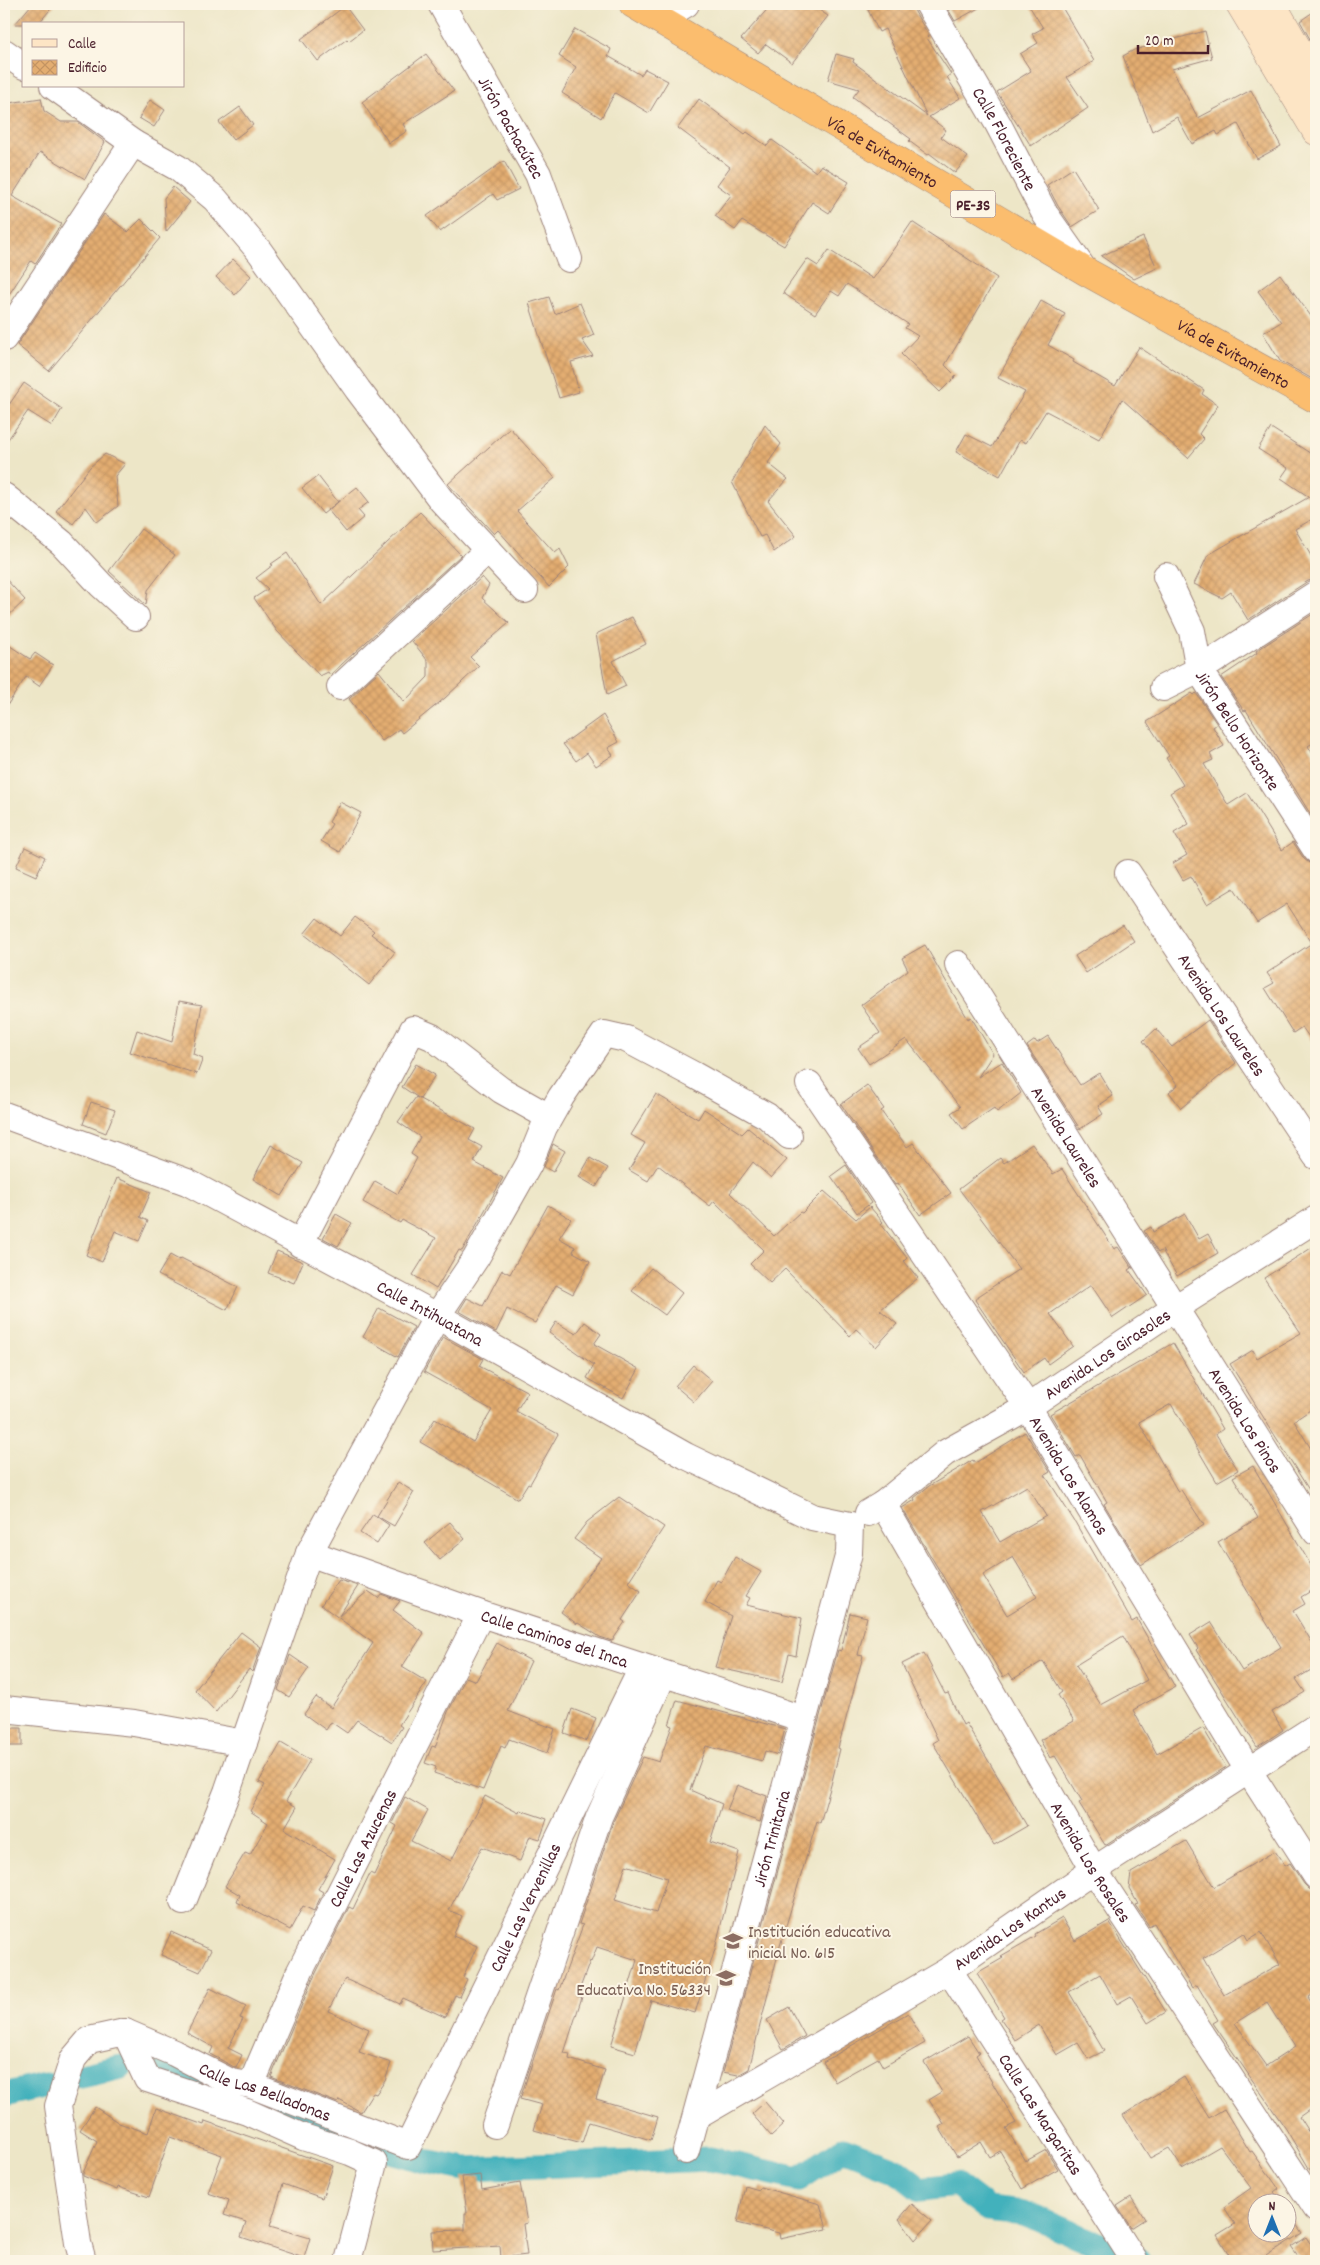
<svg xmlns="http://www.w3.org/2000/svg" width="1320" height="2265" viewBox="0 0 1320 2265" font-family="Dekko,sans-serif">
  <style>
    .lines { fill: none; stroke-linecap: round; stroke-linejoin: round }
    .canal { stroke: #42b1bc; stroke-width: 25 }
    .building { fill: url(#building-cross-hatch); fill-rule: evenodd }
    .street-casing { stroke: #9c8279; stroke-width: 28 }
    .secondary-casing { stroke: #9c8279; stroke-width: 29 }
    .highway-casing { stroke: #9c8279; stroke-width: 29 }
    .street { stroke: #fff; stroke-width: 26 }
    .secondary { stroke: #fde5c5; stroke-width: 28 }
    .highway { stroke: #fbbd6e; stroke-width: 28 }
    .labels { text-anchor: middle; stroke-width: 4; stroke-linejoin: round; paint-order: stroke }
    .shield { fill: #fcf5e5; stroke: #7f5f63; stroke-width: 1 }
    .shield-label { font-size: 16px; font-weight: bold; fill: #4a1f2b }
    .street-label { font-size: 18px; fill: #4a1f2b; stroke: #fcf5e5 }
    .education-label { font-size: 18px; fill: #785e54; stroke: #fcf5e5; text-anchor: start }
  </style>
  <defs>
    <pattern id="building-cross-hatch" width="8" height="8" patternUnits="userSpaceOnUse" patternTransform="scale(1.25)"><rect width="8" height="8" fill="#e3ad71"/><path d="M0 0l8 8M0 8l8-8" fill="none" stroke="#c49462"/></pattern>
  </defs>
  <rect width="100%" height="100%" fill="#fcf5e5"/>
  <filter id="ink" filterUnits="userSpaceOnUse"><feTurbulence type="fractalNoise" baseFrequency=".02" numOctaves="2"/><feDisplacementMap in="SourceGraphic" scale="10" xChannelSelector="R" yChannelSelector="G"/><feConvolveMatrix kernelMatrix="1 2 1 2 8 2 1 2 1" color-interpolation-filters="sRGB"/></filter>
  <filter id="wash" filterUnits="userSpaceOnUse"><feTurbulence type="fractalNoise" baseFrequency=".0096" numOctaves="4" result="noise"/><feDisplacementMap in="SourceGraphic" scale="20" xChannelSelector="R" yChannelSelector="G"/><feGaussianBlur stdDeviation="1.12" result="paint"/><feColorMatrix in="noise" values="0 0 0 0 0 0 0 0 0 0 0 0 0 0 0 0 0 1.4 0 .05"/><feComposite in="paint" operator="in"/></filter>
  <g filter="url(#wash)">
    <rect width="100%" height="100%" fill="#ede6c7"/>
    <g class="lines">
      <path class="canal" d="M160,2067L238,2096
        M81,2076L121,2067
        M4,2095L46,2085
        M273,2110L322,2131L425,2161L466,2169L710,2159L799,2179L843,2149L894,2169L920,2189L956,2185L987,2209L1024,2213L1138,2261"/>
    </g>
    <g id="blocks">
      <path class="building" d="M32,4H55L38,24H15Z
        M772,4H810L828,16L792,63L766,44L758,53L741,39Z
        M865,4H913L915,12L929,36L927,38L951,74L947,77L960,98L929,117L946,130L941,137L968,157L955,173L929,153L928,155L909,141L911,139L853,97L859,89L828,80L836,54L854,59L853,62L927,116L885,29L879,32Z
        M945,4H986L955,21Z
        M1028,4H1060L1094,61L1067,77L1088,108L1031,146L997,92L1031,71L1020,54L1038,43L1032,34L1043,28Z
        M345,6L363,30L349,41L347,39L318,61L301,39Z
        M1316,10V50L1300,21Z
        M575,29L611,49L608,56L641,75L645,69L668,81L649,113L615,93L601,118L562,93L576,67L559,56Z
        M1205,31L1212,58L1172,69L1198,118L1251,90L1281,146L1257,159L1238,124L1218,135L1216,131L1192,144L1177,117L1152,131L1123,56L1134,50Z
        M426,54L454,91L403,124L407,131L389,143L362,102Z
        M41,98L44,111L61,122H78L105,142L85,179L40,152L12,196L61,224L35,264L31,261L4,302V112L9,103Z
        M699,99L745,134L747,132L767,146L772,140L816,172L821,165L849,182L829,213L812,202L784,246L742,221L735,230L715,216L731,195L717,185L730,167L678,128Z
        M150,100L165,110L154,127L139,118Z
        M240,107L253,125L233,140L219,122Z
        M504,161L519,189L497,200L493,194L440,232L427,216Z
        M1073,168L1099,210L1072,227L1058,206L1047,185Z
        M173,187L190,202L166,232L164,198Z
        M104,214L128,232L141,219L160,238L49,371L17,345Z
        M912,222L997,278L945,365L956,376L940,392L901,354L918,336L905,328L908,324L847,284L839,296L831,291L815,314L783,293L807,259L818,266L829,250L873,279Z
        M1143,237L1157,268L1134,279L1101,256Z
        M233,259L251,276L235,295L216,277Z
        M1280,274L1316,323V381L1280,361L1263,333L1281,322L1258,291Z
        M549,297L555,314L580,303L594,335L582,340L593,356L571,362L579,392L559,398L529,303Z
        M1041,301L1065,314L1048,345L1074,360L1073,362L1115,386L1139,347L1204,390L1202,394L1218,405L1199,434L1204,439L1188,458L1122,399L1099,439L1046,411L1026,443L1020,440L1000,476L956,452L966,434L992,447L1025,392L998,378Z
        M24,383L62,409L52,426L28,411L4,445V412Z
        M765,425L781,444L768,463L788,479L768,501L796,536L774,552L765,535L760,537L732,482Z
        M510,428L555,478L517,511L555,553L560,549L569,567L549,587L498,530L494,534L448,484Z
        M1271,428L1316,457V517L1295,529L1316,564V579L1308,581L1248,620L1231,592L1222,598L1194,584L1208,555L1309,497L1281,478L1288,468L1258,449Z
        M105,454L125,464L115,476L118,506L97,522L86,507L73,524L56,511L90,467Z
        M318,476L338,502L323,514L302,488Z
        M357,487L369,502L358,510L364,517L346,532L328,510Z
        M420,512L461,555L330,675L328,672L320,676L277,631L254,598L268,589L256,578L273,565L271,564L287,553L321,605Z
        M141,529L175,555L148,590L146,605L109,571Z
        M4,577L25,600L4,620Z
        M482,577L489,585L482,598L509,623L470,657L479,666L445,698L402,733L399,729L382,741L349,699L379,671L404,702L428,677V661L412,641Z
        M1316,612V741L1308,746L1316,759V823L1246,710L1244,711L1242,708L1221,677L1257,653L1256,651Z
        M632,617L646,644L613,661L626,686L607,695L596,634Z
        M4,642L30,659L35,653L53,665L39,686L26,677L4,710Z
        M1192,693L1194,695L1196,693L1217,724L1213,727L1224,746L1210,754L1213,760L1204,764L1228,805L1247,793L1282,850L1293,842L1304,859L1309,863L1316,865V1047L1302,1027L1293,1033L1265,988L1274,983L1267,973L1312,943L1287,904L1257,923L1234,888L1207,904L1191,876L1183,880L1173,863L1187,855L1174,833L1189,824L1170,793L1183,785L1166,758L1169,756L1147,722Z
        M603,715L619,742L608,748L613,755L596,766L587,753L576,761L563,744Z
        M340,802L361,813L340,852L321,841L332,824L329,822Z
        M25,847L45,857L36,876L16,867Z
        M355,917L374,931L371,934L395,952L369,985L304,934L317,918L340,936Z
        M1123,925L1134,941L1086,973L1075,956Z
        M925,945L968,1019L971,1017L993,1054L978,1077L1002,1062L1021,1093L997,1112L994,1108L963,1129L951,1113L960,1107L906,1039L869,1064L858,1048L880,1033L861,1005L908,970L902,958Z
        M179,1001L202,1005L193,1054L203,1058L197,1074L130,1052L137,1030L172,1042Z
        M1208,1020L1236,1063L1181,1108L1169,1092L1178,1085L1143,1041L1156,1029L1172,1047Z
        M1048,1036L1080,1085L1099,1073L1113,1096L1098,1106L1103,1114L1080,1129L1027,1046L1035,1040L1037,1043Z
        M416,1064L435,1075L420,1099L402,1087Z
        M867,1085L884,1109L881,1111L907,1147L913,1143L951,1193L920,1215L898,1183L895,1185L841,1104Z
        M656,1094L698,1119L704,1109L742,1134L748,1128L787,1160L771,1178L753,1162L730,1193L774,1236L800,1212L802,1213L824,1191L856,1219L870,1207L883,1222L881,1224L907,1258L904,1261L918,1278L880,1310L897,1324L876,1347L856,1329L850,1336L785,1269L770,1283L750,1264L764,1250L714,1201L710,1206L658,1165L648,1181L629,1170L645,1143L631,1135Z
        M416,1097L475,1129L469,1140L482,1147L474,1162L503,1178L462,1251L459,1250L436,1289L413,1275L436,1238L402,1220L400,1223L363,1202L375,1181L398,1194L417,1158L411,1154L420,1137L398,1122Z
        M91,1102L115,1110L106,1133L83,1124Z
        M553,1144L565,1151L553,1172L544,1167Z
        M1032,1144L1053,1174L1062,1169L1114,1249L1118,1247L1132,1268L1129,1270L1147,1295L1113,1318L1091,1285L1050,1314L1073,1346L1048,1364L1044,1358L1024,1372L975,1300L977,1297L1019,1269L959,1189L1000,1158L1004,1163Z
        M271,1145L303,1163L282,1196L253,1179Z
        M590,1158L608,1168L596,1187L579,1177Z
        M846,1165L871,1203L857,1213L831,1176Z
        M117,1178L151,1192L140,1217L148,1221L139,1241L115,1231L102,1262L86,1255Z
        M548,1205L571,1219L559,1238L575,1247L573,1252L590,1261L573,1294L556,1285L535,1323L507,1309L496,1332L459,1311L467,1298L483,1306L502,1270L510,1274Z
        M336,1214L352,1223L338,1246L323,1238Z
        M1185,1214L1199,1239L1208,1234L1218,1253L1177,1276L1162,1250L1158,1253L1144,1231L1151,1227L1153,1232Z
        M1316,1245V1406L1294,1421L1316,1457V1501L1230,1364L1253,1350L1257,1358L1301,1333L1264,1278Z
        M277,1251L303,1262L294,1283L268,1273Z
        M170,1255L179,1260L181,1258L238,1287L227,1310L158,1275Z
        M651,1268L682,1293L665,1315L632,1291Z
        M379,1308L414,1327L398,1357L363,1337Z
        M556,1322L576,1334L585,1322L601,1334L594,1344L639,1369L623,1398L587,1378L594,1365L549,1333Z
        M443,1337L483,1359L479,1366L528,1392L516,1411L558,1434L530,1484L528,1483L518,1499L420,1442L435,1419L473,1442L492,1410L424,1372Z
        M1173,1343L1223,1429L1216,1434L1238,1470L1217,1482L1171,1404L1139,1422L1178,1492L1181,1490L1204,1525L1141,1565L1104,1504L1107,1502L1080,1455L1076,1457L1050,1414Z
        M693,1365L712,1381L694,1402L675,1386Z
        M1025,1432L1050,1472L1045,1475L1075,1522L1132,1622L1137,1619L1175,1687L1133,1710L1157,1754L1203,1728L1226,1767L1105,1845L1079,1803L1082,1801L1055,1756L1050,1758L1040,1740L1074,1721L1058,1695L1062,1692L1043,1661L1013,1679L1009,1673L1003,1677L902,1508L915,1500L914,1498L929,1486L973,1460L975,1463ZM1027,1486L1046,1516L1000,1542L982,1512ZM1013,1557L1037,1597L1007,1615L983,1575ZM1123,1636L1147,1680L1101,1705L1076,1665Z
        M1253,1466L1316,1574V1588L1301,1597L1305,1604L1293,1611L1316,1649V1667L1296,1679L1305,1692L1272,1712L1283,1730L1257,1747L1196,1650L1198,1648L1190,1635L1211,1622L1242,1671L1281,1647L1218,1542L1258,1518L1233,1477Z
        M398,1482L414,1492L394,1526L377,1516Z
        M619,1497L664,1527L628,1582L641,1591L622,1620L625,1622L612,1641L600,1637L578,1623L577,1624L561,1612L601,1558L574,1539L587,1522Z
        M373,1514L389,1525L377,1544L360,1533Z
        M450,1522L465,1539L440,1560L425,1543Z
        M735,1557L761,1572L746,1596L750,1598L746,1605L802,1618L796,1656L789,1654L782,1682L715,1667L731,1616L705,1602L717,1580L721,1582Z
        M339,1580L358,1586L339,1616L368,1591L378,1598L381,1594L400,1601L393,1610L424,1633L402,1667L427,1682L399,1725L402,1727L392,1742L357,1720L347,1733L331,1722L326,1730L304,1714L316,1697L331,1708L373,1643L321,1605Z
        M850,1613L867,1617L858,1655L863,1656L838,1748L840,1749L831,1785L820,1823L817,1821L780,1946L749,2069L738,2075L723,2072L838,1650L841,1651Z
        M241,1632L261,1647L252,1672L249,1669L216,1712L195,1690Z
        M497,1643L531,1661L508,1711L555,1729L547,1753L509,1739L505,1748L501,1746L483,1790L434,1773L436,1767L425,1763L432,1746L435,1747L448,1712L466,1677L476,1681Z
        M924,1653L945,1694L948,1693L963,1725L966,1723L1027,1826L994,1845L933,1743L938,1740L902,1664Z
        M290,1655L309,1668L289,1697L278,1690Z
        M677,1700L785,1729L778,1755L765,1751L762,1761L706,1746L690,1790L722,1804L710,1842L739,1852L715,1949L695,2013L651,2000L635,2053L611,2046L637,1960L597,1947L591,1962L590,1961L577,1996L582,1997L564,2053L570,2054L569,2059L605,2070L596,2099L658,2117L651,2140L589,2122L582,2143L534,2130L542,2105L520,2099L557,1989L559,1990L583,1925L579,1924L613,1822L643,1757L659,1762L672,1726L669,1725ZM626,1865L667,1878L656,1913L615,1900Z
        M572,1709L596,1718L587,1741L564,1733Z
        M4,1728H22V1746H4Z
        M281,1743L310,1760L286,1801L297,1807L284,1829L335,1859L318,1889L323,1892L314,1911L303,1906L290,1930L237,1902L240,1895L225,1886L245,1853L250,1855L268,1823L250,1811L265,1785L259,1782Z
        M737,1785L767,1796L760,1822L727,1810Z
        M485,1796L519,1813L520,1810L547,1819L540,1839L530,1836L520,1861L482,1847L449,1910L462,1916L453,1936L477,1946L463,1977L467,1979L459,1997L455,1995L445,2017L403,1998L400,2004L345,1979L328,2011L369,2029L359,2052L391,2063L385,2081L376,2094L373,2093L361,2112L339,2100L338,2103L271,2077L312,1981L349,1907L353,1909L370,1873L374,1875L397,1826L392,1823L405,1797L428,1810L411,1841L451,1861Z
        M1186,1841L1214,1887L1275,1851L1285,1866L1290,1863L1304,1884L1309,1889L1316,1891V1992L1308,1997L1316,2010V2105L1299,2117L1316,2144V2180L1286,2129L1213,2023L1218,2020L1197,1985L1192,1988L1154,1923L1149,1926L1135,1905L1138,1904L1129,1888L1131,1873ZM1261,1932L1280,1964L1224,1995L1203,1958L1244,1933L1248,1940ZM1267,2003L1295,2047L1266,2066L1235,2023Z
        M1062,1918L1075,1941L1109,1921L1166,2012L1148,2023L1131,1996L1117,2004L1100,1974L1069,1992L1104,2051L1088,2059L1078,2043L1057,2055L1039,2025L1015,2040L1001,2019L1004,2017L977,1973L1003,1958L1001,1956L1036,1936L1035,1934Z
        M171,1932L211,1950L200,1972L161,1955Z
        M210,1988L246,2006L240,2018L243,2019L228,2048L242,2055L236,2068L210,2054L213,2047L187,2033Z
        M789,2007L805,2036L783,2049L767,2020Z
        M908,2013L925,2043L883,2067L878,2058L835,2082L823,2062Z
        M968,2036L979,2053L976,2055L1016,2123L1006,2128L1026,2161L1046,2150L1058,2169L1022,2189L1000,2151L990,2157L981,2142L957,2157L939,2127L944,2124L929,2100L942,2092L924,2062Z
        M1184,2077L1209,2118L1224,2109L1250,2152L1252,2151L1279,2189L1274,2193L1281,2202H1258V2232H1288V2212L1302,2233L1258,2261H1233L1217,2235L1235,2224L1224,2207L1251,2188L1220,2146L1182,2168L1169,2148L1150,2158L1123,2115Z
        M765,2102L784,2124L771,2136L752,2114Z
        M95,2107L119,2123L148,2133L156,2108L204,2125L205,2121L333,2166L322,2198L283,2184L270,2226L310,2238L304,2258L241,2237L246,2222L224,2215L229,2200L208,2193L222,2155L170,2137L149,2197L118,2187L117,2190L83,2176V2173L97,2141L80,2130Z
        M480,2175L482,2190L520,2183L527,2223L523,2224L527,2255L501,2258L500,2246L433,2250L432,2231L465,2230V2213H467L462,2177Z
        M745,2186L759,2190L760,2187L820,2204L827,2229L780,2239L779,2233L737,2223Z
        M1131,2197L1145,2219L1131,2228L1117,2206Z
        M912,2204L932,2221L915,2240L899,2219Z
        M1306,2237L1316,2252V2261H1301L1291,2247Z"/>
    </g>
  </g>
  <g filter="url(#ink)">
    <use href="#blocks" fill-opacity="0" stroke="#9c8279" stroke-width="1"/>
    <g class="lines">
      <defs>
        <g id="street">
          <path id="s1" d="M441,4L538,174L569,259"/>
          <path id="s2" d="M928,4L998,124L1045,214L1085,271"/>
          <path d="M661,19L686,4"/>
          <path d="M4,52L24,66"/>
          <path d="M133,143L178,168L215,199L260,252L358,390L442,501L525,590"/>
          <path d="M4,338L133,143L53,86"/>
          <path d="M4,496L62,543L101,585L136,617"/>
          <path id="s3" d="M1166,576L1192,631L1199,670L1316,850"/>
          <path d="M340,687L488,550"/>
          <path d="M1163,688L1199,670L1316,594"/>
          <path id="s4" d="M1128,873L1316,1156"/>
          <path id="s5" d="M958,964L1316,1532"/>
          <path id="s6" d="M809,1084L1028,1407L1248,1770L1316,1876"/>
          <path id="s7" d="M4,1115L187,1182L437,1316L686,1456L812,1517L850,1525"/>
          <path d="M300,1244L413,1029L432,1037L501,1090L549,1117"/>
          <path id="s8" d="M883,1504L1094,1870L1316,2208"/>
          <path id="s9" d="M868,1513L883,1504L945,1453L1028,1407L1175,1308L1316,1219"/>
          <path id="s10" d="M309,1553L481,1614L803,1719"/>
          <path d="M4,1709L134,1723L244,1743"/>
          <path d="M183,1902L227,1792L309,1553L437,1316L476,1258L529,1164L544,1127L561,1097L604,1034L626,1039L694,1075L767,1116L789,1136"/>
          <path id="s11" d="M949,1970L1134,2260"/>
          <path d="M125,2032L147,2079L247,2112L303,2137L350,2152L374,2163L348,2261"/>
          <path id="s12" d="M251,2085L298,1975L481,1614"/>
          <path id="s13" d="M696,2117L949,1970L1094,1870L1316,1727"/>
          <path d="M495,2125L599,1817L663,1675"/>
          <path id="s14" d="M686,2151L849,1553L850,1525"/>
          <path id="s15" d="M83,2261L78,2243L58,2106L73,2059L89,2040L125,2032L174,2053L231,2082L251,2085L408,2146L642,1668"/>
        </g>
        <path id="secondary" d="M1240,4L1316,131
          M1272,4L1316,81"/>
        <g id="highway">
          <path id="s16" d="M633,4L1085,271L1316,399"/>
        </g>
      </defs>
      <use href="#street" class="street-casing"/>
      <use href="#secondary" class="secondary-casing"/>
      <use href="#highway" class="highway-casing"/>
      <use href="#street" class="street"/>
      <use href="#secondary" class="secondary"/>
      <use href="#highway" class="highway"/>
    </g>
  </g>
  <defs>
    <symbol id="school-bare" viewBox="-9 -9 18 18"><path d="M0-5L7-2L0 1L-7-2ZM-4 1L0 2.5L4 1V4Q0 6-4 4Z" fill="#8d6e63" stroke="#fcf5e5" stroke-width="2.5" paint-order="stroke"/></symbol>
  </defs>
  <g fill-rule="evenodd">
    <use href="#school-bare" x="719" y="1927" width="28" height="28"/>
    <use href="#school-bare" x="712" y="1964" width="28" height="28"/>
  </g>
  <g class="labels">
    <rect class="shield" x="950.5" y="190.5" width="45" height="27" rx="4"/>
    <g class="shield-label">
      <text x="973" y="210">PE-3S</text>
    </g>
    <g class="street-label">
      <text dy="6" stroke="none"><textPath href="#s1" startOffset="142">Jirón Pachacútec</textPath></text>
      <text dy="6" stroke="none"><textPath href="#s2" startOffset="155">Calle Floreciente</textPath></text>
      <text dy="6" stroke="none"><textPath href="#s16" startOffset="290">Vía de Evitamiento</textPath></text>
      <text dy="6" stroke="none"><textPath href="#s16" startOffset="695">Vía de Evitamiento</textPath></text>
      <text dy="6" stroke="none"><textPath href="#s3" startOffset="172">Jirón Bello Horizonte</textPath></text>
      <text dy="6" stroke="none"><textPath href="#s4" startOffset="170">Avenida Los Laureles</textPath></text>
      <text dy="6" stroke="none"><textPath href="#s5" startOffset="204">Avenida Laureles</textPath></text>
      <text dy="6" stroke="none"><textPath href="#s7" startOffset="471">Calle Intihuatana</textPath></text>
      <text dy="6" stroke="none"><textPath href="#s9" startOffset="288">Avenida Los Girasoles</textPath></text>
      <text dy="6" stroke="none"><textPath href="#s5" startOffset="539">Avenida Los Pinos</textPath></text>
      <text dy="6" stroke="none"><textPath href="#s6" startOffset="470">Avenida Los Alamos</textPath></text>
      <text dy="6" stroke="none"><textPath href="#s10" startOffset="260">Calle Caminos del Inca</textPath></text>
      <text dy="6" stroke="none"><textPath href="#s14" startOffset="324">Jirón Trinitaria</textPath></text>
      <text dy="6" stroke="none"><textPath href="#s12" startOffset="262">Calle Las Azucenas</textPath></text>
      <text dy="6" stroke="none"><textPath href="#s8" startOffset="414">Avenida Los Rosales</textPath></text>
      <text dy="6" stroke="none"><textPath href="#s15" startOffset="840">Calle Las Vervenillas</textPath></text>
      <text dy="6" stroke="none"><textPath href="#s13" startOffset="366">Avenida Los Kantus</textPath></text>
      <text dy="6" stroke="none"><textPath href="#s15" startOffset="421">Calle Las Belladonas</textPath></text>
      <text dy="6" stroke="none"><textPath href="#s11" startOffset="171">Calle Las Margaritas</textPath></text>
    </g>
    <g class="education-label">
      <text x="748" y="1937">Institución educativa<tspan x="748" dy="21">inicial No. 615</tspan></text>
      <text x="711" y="1974" text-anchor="end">Institución<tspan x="711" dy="21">Educativa No. 56334</tspan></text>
    </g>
  </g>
  <rect width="1320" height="2265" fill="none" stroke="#fcf5e5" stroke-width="20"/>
  <rect x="22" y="22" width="162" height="65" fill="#fcf5e5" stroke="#b59f9b"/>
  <rect x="32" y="39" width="25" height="8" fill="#fde5c5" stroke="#b59f9b"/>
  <text x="68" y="48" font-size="15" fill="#4a1f2b">Calle</text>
  <rect x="32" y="60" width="25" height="15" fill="url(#building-cross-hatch)" stroke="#b59f9b"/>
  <text x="68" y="72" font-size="15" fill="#4a1f2b">Edificio</text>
  <g transform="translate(1272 2218)"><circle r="24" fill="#fcf5e5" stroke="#b59f9b"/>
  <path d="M0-4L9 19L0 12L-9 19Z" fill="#1f6fb2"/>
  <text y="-8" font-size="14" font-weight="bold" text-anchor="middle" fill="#4a1f2b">N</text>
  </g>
  <path d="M1138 45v8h70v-8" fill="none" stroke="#4a1f2b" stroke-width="2.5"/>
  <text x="1145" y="45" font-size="15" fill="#4a1f2b" stroke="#fcf5e5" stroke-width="4" paint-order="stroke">20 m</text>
</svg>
